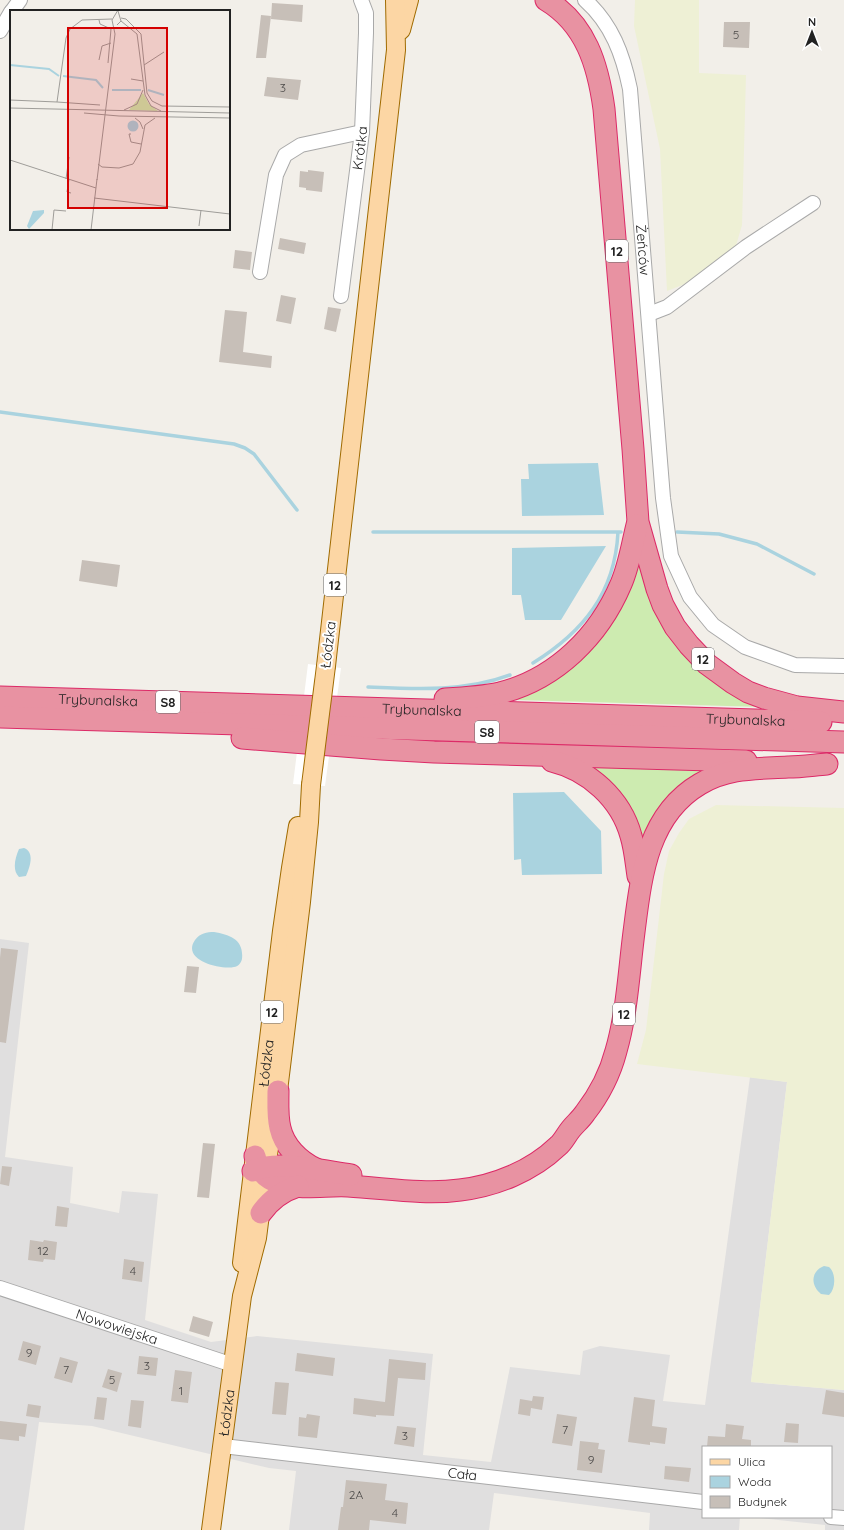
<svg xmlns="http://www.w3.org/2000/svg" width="844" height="1530" viewBox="0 0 844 1530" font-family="Quicksand,sans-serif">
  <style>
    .residential { fill: #e0dfdf }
    .farmland { fill: #eef0d5 }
    .grass { fill: #cdebb0 }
    .water { fill: #aad3df }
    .pier { fill: #fff }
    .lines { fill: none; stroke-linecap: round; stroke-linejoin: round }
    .stream { stroke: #aad3df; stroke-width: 3.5 }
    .building { fill: #c7bfb8 }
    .minor-casing { stroke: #a9a9a9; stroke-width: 16 }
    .major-casing { stroke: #a06b00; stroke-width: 20 }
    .highway-casing { stroke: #dc2a67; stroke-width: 23 }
    .minor { stroke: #fff; stroke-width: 14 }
    .major { stroke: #fcd6a4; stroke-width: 18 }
    .highway { stroke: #e892a2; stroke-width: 21 }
    .major-bridge-casing { stroke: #a06b00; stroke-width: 20; stroke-linecap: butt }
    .major-bridge { stroke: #fcd6a4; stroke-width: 18 }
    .labels { text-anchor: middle; stroke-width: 4; stroke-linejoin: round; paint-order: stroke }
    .number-label { font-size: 12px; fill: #4b4948 }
    .shield { fill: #fff; stroke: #646464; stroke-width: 1 }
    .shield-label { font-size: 13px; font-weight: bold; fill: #222 }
    .street-label { font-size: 14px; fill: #222; stroke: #fff }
    .inset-river { fill: none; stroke: #aad3df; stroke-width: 2 }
    .inset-road { fill: none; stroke: #9f9d99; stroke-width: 1 }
    .view { fill: #d40000; fill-opacity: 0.15; stroke: #d40000; stroke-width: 2 }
    .inset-edge { fill: none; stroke: #222; stroke-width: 2 }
  </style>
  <rect width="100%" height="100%" fill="#f2efe9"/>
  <path class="residential" d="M0,939L29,943L5,1157L73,1167L70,1203L119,1213L122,1191L158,1194L145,1320L211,1342L257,1336L433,1354L423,1455L491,1462L510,1367L580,1375L583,1351L600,1346L670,1355L663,1401L705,1405L750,1077L787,1082L751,1382L844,1390V1530H825V1525L750,1517H831V1447H703V1517H740L739,1530H649L650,1513L494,1493L489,1530H289L296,1471L269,1468L92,1426L39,1422L24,1530H0Z"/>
  <path class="farmland" d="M635,0H699V73L746,75L742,225L735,249L695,280L667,291L660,149L634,26Z
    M716,805L844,808V1390L751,1382L787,1082L637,1064L646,1030L664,874L669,851L679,833L689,819Z"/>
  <path class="grass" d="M640,557L654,608L762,707L518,700L516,696L546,680Z
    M584,764L707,769L643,846Z"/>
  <path class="water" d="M598,463L604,515L522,516L521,479H529L528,464Z
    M606,546L561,620H525L521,595H512V548Z
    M564,792L601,831L602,874L522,875L521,859L514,860L513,793Z
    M24,848C35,852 30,867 26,876L19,877C12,870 15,858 19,849Z
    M214,932C230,935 244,939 242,959C241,963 238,967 234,967C220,970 181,960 195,940C200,933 207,932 214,932Z
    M824,1266L829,1267C836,1273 836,1288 829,1295L821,1294C810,1285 811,1271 824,1266Z"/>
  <path class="pier" d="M308,664L341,668L325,786L293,784Z"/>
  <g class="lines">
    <path class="stream" d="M0,412L234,444L245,448L254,454L297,510
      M373,532H621
      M677,532L719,534L757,544L814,574
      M533,663C583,632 615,593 618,532
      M368,687C415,689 465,692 510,675"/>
  </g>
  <path class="building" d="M272,3L303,5L302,22L271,19Z
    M261,15L271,16L266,58H256Z
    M724,22H750L749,48L723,47Z
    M267,77L301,80L298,100L264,96Z
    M308,170L324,172L322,192L306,190V188L299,187L300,171L308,172Z
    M280,238L306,243L304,254L278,249Z
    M235,250L252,252L250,270L233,268Z
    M281,295L296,298L291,324L276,321Z
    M328,307L341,309L336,332L324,329Z
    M225,310L247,312L243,352L272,356L271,368L219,362Z
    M82,560L120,565L117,587L79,581Z
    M1,948L18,950L6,1043L0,1042V958Z
    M187,966L199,967L196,993L184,992Z
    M203,1143L215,1144L209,1198L197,1197Z
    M2,1166L12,1167L9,1186L0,1184Z
    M57,1206L69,1208L67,1227L55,1226Z
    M30,1240L43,1242L44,1240L57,1242L55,1260L44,1259L43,1262L28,1260Z
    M124,1259L144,1262L142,1282L122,1279Z
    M193,1316L213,1322L209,1337L189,1331Z
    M23,1341L41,1346L36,1365L18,1360Z
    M297,1353L335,1358L333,1376L295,1371Z
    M139,1356L158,1358L156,1376L137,1374Z
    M60,1357L78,1362L72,1383L54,1378Z
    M389,1359L426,1363L425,1380L398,1378L394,1416L376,1415V1417L353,1414L354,1398L385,1402Z
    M108,1369L122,1373L117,1392L102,1387Z
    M175,1370L192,1372L188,1403L171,1401Z
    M275,1382L289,1383L286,1415L272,1414Z
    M826,1390L844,1393V1417L822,1414Z
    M533,1396L544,1397L542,1410L531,1408L530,1416L518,1414L520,1399L532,1401Z
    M97,1397L107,1398L104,1420L94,1419Z
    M634,1397L655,1400L652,1426L667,1428L665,1444L650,1442V1445L628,1442Z
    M131,1400L144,1401L141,1428L128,1426Z
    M28,1404L41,1406L39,1418L26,1416Z
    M307,1414L320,1416L317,1438L298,1436L299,1417L306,1418Z
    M557,1414L577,1417L572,1446L552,1443Z
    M0,1421L27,1424L25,1437L19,1436V1441L0,1439Z
    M786,1423L799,1424L798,1443L784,1442Z
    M726,1424L744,1426L742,1439L751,1440V1447H707L708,1436L725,1437Z
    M397,1426L416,1428L414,1447L394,1444Z
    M580,1441L599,1443L598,1449L605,1450L602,1473L577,1470Z
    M665,1466L691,1468L689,1482L664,1479Z
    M346,1480L387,1484L385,1500L408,1503L406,1524L370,1520L369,1530H338L341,1507H343Z"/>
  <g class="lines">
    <defs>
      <g id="minor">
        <path id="s1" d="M585,0C612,24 623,55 630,89L663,498L671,556L690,597L713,625L745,647L795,665L844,666"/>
        <path d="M12,11L20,0"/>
        <path d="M0,31L11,12"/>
        <path d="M260,272L276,175L285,155L301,145L362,132"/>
        <path id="s2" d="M341,296L362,132L366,33V13L361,0"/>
        <path d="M649,314L667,307L746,247L813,203"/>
        <path id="s3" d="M0,1288L233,1365"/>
        <path id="s4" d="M223,1446L703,1502"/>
        <path d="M831,1517L844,1518"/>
      </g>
      <g id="major">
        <path d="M401,30L409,0"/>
        <path d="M326,666L396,50L395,0"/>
        <path id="s5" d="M242,1263L282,931L291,868L298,826"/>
        <path id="s6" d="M211,1530L242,1296L257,1238L266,1167L278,1091L301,902L309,822L311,785"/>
      </g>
      <g id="highway">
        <path d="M546,0C586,24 598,65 604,109L633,449L638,522L657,589L663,605L675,627L689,645L707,664L733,683L748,692L764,698L797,707L844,712"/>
        <path id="s7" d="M0,697L821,722"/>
        <path d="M445,699C464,698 482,697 500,693C556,679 599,636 621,584C629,566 632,545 637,525"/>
        <path d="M0,717L844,742"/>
        <path d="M242,738L381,749L434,752L746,761"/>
        <path d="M552,761C589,770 621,799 631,836C635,849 636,863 638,876"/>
        <path d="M278,1091C278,1103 277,1116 280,1128C284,1146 299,1161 316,1169"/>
        <path d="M255,1156C263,1198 317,1184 348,1186C385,1188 423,1195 460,1190C495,1186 532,1171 558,1146C563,1142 566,1135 571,1129C575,1124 581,1119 585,1113C599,1095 610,1074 616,1051C627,1013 629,971 634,932C641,877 647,815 700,784C729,767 757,769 788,767C801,767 814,765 827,764"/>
        <path d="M253,1171C274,1159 327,1172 351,1175"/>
        <path d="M261,1213C271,1199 282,1191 298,1186"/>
      </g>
    </defs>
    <use href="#minor" class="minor-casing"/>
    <use href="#major" class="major-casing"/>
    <use href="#highway" class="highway-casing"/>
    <use href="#minor" class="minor"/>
    <use href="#major" class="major"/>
    <use href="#highway" class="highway"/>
    <defs>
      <path id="major-bridge" d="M311,785L326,666"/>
    </defs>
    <use href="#major-bridge" class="major-bridge-casing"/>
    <use href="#major-bridge" class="major-bridge"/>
  </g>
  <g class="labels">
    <g class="number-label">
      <text x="736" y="39">5</text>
      <text x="283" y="92">3</text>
      <text x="43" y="1255">12</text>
      <text x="133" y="1275">4</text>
      <text x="29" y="1357">9</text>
      <text x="147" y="1370">3</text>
      <text x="66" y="1374">7</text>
      <text x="112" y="1384">5</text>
      <text x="181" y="1395">1</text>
      <text x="565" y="1434">7</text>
      <text x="405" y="1440">3</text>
      <text x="591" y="1464">9</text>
      <text x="356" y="1499">2A</text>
      <text x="395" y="1517">4</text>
    </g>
    <g class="shield">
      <rect x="606" y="240" width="22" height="22" rx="3"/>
      <rect x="324" y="574" width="22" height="22" rx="3"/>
      <rect x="692" y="648" width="22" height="22" rx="3"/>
      <rect x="156" y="691" width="24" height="22" rx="3"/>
      <rect x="475" y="721" width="24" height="22" rx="3"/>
      <rect x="261" y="1001" width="22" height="22" rx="3"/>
      <rect x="613" y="1003" width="22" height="22" rx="3"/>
    </g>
    <g class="shield-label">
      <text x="617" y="256">12</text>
      <text x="335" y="590">12</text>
      <text x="703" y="664">12</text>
      <text x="168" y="707">S8</text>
      <text x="487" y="737">S8</text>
      <text x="272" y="1017">12</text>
      <text x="624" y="1019">12</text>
    </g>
    <g class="street-label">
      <text dy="5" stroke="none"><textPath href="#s2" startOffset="149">Krótka</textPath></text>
      <text dy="5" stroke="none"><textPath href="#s1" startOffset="263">Żeńców</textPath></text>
      <text transform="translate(328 645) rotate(-83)" y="5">Łódzka</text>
      <text dy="5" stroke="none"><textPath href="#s7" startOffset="98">Trybunalska</textPath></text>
      <text dy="5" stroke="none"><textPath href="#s7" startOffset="422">Trybunalska</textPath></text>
      <text dy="5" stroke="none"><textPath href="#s7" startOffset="746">Trybunalska</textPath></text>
      <text dy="5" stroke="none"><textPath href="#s5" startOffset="201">Łódzka</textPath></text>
      <text dy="5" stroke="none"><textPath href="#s3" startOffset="123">Nowowiejska</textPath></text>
      <text dy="5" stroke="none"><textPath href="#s6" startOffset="118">Łódzka</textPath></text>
      <text dy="5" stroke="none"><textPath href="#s4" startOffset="241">Cała</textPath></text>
    </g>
  </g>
  <g transform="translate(10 10)">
    <rect width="220" height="220" fill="#f2efe9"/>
    <path d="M133,83L139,94L148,101L119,100Z" fill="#cdebb0"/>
    <path d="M117.5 116a5.5 5.5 0 1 1 11 0a5.5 5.5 0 1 1-11 0ZM34,200V203L19,219L17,216L23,201Z" fill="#aad3df"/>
    <path class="inset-river" d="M0,55L39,59L49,66M53,66L86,70L93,78M102,80H131M138,80L154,85"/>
    <path class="inset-road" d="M111,8L116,9L131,24L137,83L142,91L152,96L220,97M89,10L90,14L101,19L98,53M111,11L127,24L135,85L141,96L151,101M107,15L111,11L108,1M89,50L92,36L101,33M134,55L154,42M121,69L133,71M0,90L47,92L56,28L60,19L72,10L102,9M47,92L90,95M0,98L220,103M114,100L127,94L133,80M74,103L109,106L220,108M125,108L130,112L133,119M121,124H119L121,132L131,134M0,150L86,178M88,154L92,157L109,158L123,154L130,142L135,115L145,108M56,169L59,147M59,169L57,182L61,183M87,170L105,24L102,10L108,0M84,188L220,204M189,216L191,200M42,220L44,200L56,201M81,220L87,169"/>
    <path class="view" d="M58,18H157V198H58Z"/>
    <rect width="220" height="220" class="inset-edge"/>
  </g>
  <rect x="702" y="1446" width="130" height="72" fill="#ffffff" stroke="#a7a7a7"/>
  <rect x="710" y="1459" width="20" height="6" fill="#fcd6a4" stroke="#a7a7a7"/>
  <text x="738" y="1466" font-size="12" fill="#222222">Ulica</text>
  <rect x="710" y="1476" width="20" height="12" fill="#aad3df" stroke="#a7a7a7"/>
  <text x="738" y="1486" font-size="12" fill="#222222">Woda</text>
  <rect x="710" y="1496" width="20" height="12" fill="#c7bfb8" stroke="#a7a7a7"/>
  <text x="738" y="1506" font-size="12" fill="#222222">Budynek</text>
  <g transform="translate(812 32)" stroke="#ffffff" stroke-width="3" paint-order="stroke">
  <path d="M0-3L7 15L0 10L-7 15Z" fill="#222222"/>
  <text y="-6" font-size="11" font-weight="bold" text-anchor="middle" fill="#222222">N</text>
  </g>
</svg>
